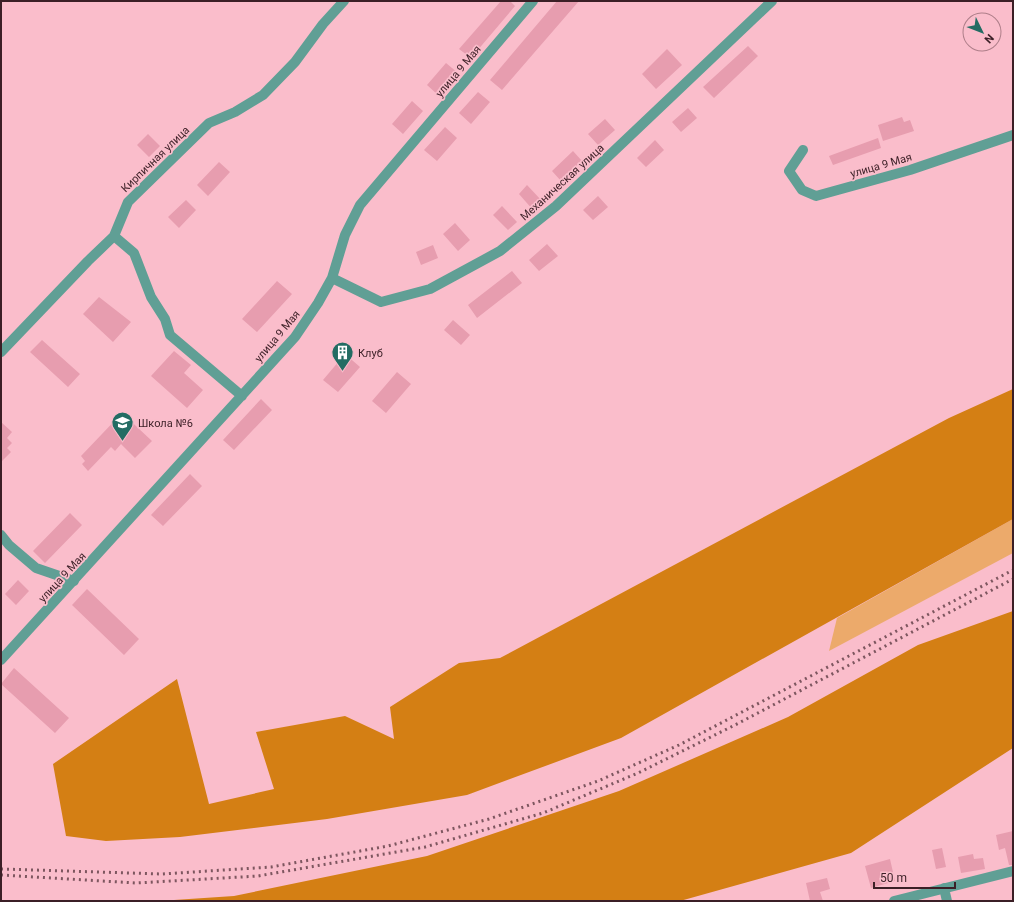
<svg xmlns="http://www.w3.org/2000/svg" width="1014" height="902" viewBox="0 0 1014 902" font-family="Roboto,sans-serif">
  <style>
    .green { fill: #ecaa6b }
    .forest { fill: #d47f14 }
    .building { fill: #e79daf }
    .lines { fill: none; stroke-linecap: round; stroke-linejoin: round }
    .minor { stroke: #609f95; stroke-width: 10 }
    .rail { stroke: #7d565f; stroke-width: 3; stroke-dasharray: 2 4; stroke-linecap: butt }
    .labels { text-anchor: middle; stroke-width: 3.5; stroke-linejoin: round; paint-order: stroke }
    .street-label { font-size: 11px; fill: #3b1f26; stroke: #fabdcb }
    .poi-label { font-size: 11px; fill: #3b1f26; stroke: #fabdcb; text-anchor: start }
  </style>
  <rect width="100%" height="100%" fill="#fabdcb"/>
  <path class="green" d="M1013,519V553L829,651L837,618Z"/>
  <path class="forest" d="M1013,389V519L621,738L467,795L327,819L180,837L106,841L66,836L53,764L177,679L209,804L274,789L256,732L345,716L394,739L390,707L459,663L500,658L949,418Z
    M1013,611V748L851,853L680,901H159L234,896L427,856L619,791L788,717L918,645Z"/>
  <path class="building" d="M501,1H510L515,6L471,58L459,49Z
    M557,1H579L502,90L490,80Z
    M748,46L758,56L714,98L703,87Z
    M667,49L682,65L656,89L642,74Z
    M446,63L458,73L438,95L427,85Z
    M478,92L490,102L471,124L459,113Z
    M412,101L423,111L403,134L392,124Z
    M688,108L697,118L681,132L672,122Z
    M902,117L904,122L910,120L914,131L883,141L878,125Z
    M605,119L615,130L598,145L588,134Z
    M445,127L457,138L437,161L424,150Z
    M148,134L160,146L149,157L137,145Z
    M878,138L881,148L833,165L829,156Z
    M655,140L664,150L646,167L637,158Z
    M573,151L582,161L561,181L552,171Z
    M219,162L230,172L208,196L197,185Z
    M527,185L542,201L533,210L519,194Z
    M598,196L608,207L593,220L583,210Z
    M186,200L196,210L179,228L168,217Z
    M502,206L517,222L508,230L493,215Z
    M455,223L470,240L458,251L443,234Z
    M547,244L558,256L539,271L529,260Z
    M433,245L438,258L421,265L416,252Z
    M512,271L522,283L477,318L468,305Z
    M277,281L292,294L257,332L242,319Z
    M99,297L131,322L113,342L83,314Z
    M453,320L470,335L461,345L444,330Z
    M42,340L80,374L68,387L30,352Z
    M174,351L191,365L184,373L203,390L187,408L151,376Z
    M345,354L360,367L338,392L323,380Z
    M397,372L411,384L386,413L372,401Z
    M261,399L272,410L234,450L223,440Z
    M122,413L152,441L135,458L121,444L115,451L111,447L88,471L82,464L85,461L81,456Z
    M1,422L12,432L7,438L12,443L7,448L11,452L1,462Z
    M190,474L202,486L163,526L151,515Z
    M70,513L82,525L45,563L33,551Z
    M18,580L29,591L16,605L5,594Z
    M87,589L139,639L124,655L72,605Z
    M14,668L69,718L55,733L1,684Z
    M1013,831V865H1009L1005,848L999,850L996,835Z
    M942,848L946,867L936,869L932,850Z
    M973,854L974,859L983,858L985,869L961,873L958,857Z
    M890,859L895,881L871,888L865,866Z
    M827,878L830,889L820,892L823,901H810L806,883Z"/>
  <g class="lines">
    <path class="minor" d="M803,150L789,171L802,190L816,196L910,170L1013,135
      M114,236L134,253L151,297L165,319L170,335L242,396
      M332,278L381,302L430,289L500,251L556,206L772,1
      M1,352L88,261L114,236L128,202L209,123L235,112L263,95L295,62L323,24L344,1
      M1,535L9,545L36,568L74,581
      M1,660L295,337L318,303L332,278L345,235L360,205L533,1
      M944,888L947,901
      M894,901L1013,871"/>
    <path class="rail" d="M1,869L162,874L271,867L388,846L489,819L598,781L679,745L1013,570
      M1,875L136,883L258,876L425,847L543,813L638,773L735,725L1013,579"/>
  </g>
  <defs>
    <symbol id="building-pin" viewBox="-11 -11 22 30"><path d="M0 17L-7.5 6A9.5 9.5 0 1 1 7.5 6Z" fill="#236c63" stroke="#fabdcb"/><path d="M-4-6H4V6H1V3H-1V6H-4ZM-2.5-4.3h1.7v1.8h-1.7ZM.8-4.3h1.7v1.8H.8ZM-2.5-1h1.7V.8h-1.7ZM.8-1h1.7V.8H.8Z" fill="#fff"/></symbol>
    <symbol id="school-pin" viewBox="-11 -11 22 30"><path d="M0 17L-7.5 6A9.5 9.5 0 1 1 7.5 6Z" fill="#236c63" stroke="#fabdcb"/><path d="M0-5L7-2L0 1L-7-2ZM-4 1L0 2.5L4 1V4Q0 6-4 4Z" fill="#fff"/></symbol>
  </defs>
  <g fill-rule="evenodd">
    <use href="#building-pin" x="330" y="340" width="25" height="34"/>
    <use href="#school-pin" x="110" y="410" width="25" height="34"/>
  </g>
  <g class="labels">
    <g class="street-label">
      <text transform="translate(458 71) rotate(-50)" y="4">улица 9 Мая</text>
      <text transform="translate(155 159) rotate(-44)" y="4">Кирпичная улица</text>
      <text transform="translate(881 165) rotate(-16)" y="4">улица 9 Мая</text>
      <text transform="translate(562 182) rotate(-42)" y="4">Механическая улица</text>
      <text transform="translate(277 336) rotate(-50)" y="4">улица 9 Мая</text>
      <text transform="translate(62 577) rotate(-47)" y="4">улица 9 Мая</text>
    </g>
    <g class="poi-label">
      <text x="358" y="357">Клуб</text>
      <text x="138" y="427">Школа №6</text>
    </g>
  </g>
  <rect width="1014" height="902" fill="none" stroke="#3b1f26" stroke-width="4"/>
  <g transform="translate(982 32) rotate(133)"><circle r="19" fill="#fabdcb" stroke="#ae7e89"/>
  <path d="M0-3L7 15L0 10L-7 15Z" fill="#236c63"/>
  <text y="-6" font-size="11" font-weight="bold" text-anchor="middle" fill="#3b1f26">N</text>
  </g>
  <path d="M874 882v6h81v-6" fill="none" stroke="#3b1f26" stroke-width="2"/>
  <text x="880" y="882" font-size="12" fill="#3b1f26" stroke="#fabdcb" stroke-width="3" paint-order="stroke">50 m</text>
</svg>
